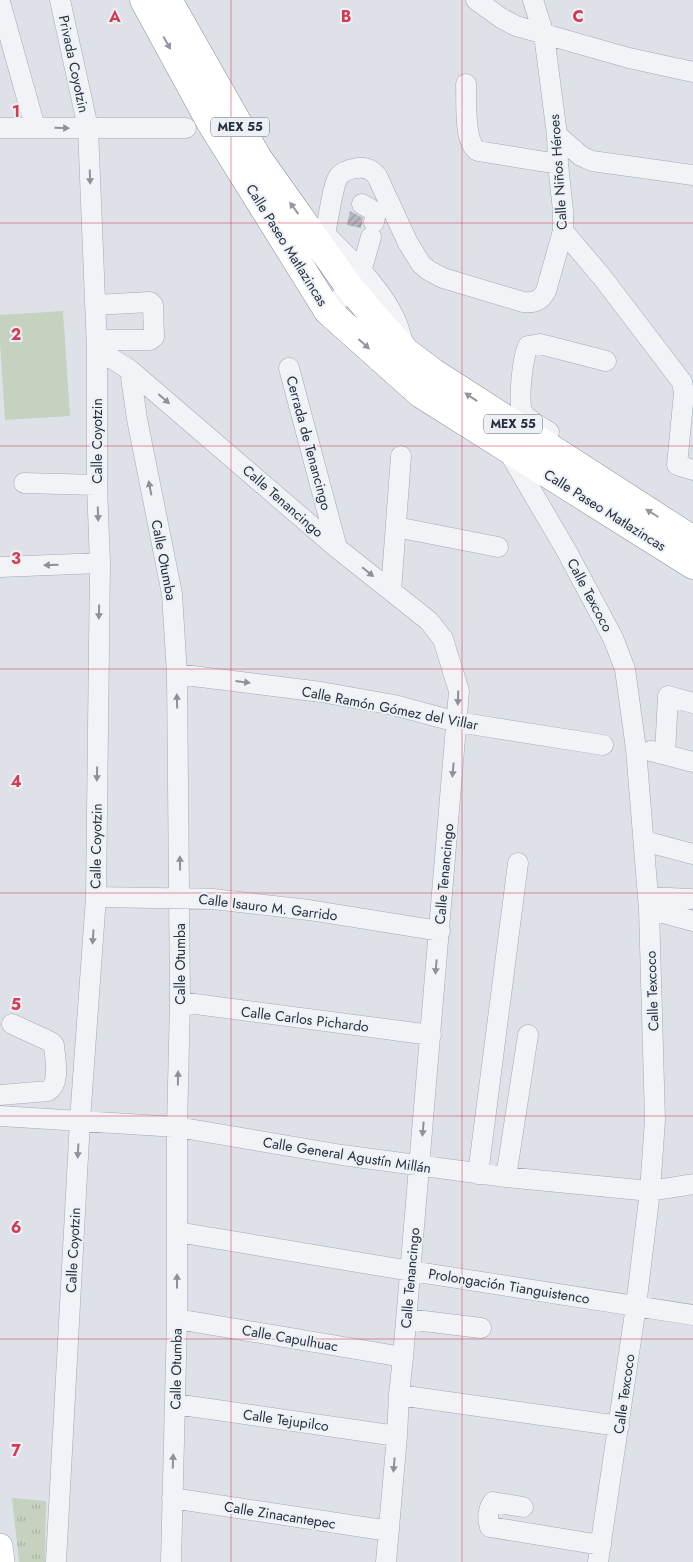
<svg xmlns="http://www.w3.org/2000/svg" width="693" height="1562" viewBox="0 0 693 1562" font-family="Jost,sans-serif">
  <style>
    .grass { fill: url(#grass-tufts) }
    .garden { fill: #c4d2bf }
    .building { fill: url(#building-hatch) }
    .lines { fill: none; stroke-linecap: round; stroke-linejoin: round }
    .minor-casing { stroke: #a3a9b2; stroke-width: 21 }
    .major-casing { stroke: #9da6b4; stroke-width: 26 }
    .highway-casing { stroke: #858f9f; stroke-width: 29 }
    .minor { stroke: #f1f3f6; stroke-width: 20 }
    .major { stroke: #fff; stroke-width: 25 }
    .highway { stroke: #fff; stroke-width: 28 }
    .oneway { fill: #9398a0 }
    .oneway2 { fill: #8c929b }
    .grid { fill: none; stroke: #d33d53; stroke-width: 1; stroke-opacity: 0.55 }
    .labels { text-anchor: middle; stroke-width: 4; stroke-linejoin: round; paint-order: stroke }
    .shield { fill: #edf1f6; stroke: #626a77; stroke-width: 1 }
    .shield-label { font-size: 12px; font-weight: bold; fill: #273040 }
    .street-label { font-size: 14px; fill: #273040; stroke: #edf1f6 }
    .grid-label { font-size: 16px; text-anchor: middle; font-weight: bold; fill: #d33d53; stroke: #edf1f6; stroke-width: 4; stroke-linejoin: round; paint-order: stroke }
  </style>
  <defs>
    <pattern id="grass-tufts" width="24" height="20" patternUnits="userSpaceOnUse" patternTransform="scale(1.25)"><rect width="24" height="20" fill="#c4d2bf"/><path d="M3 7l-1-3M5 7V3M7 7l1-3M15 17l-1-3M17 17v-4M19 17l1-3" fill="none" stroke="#a8b5a5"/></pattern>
    <pattern id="building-hatch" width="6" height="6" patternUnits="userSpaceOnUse" patternTransform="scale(1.25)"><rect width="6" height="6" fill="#b5bbc5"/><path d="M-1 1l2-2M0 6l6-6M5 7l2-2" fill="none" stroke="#9398a1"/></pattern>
  </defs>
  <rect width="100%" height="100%" fill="#dee2e8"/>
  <path class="grass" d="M12,1498L46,1501L45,1562H19Z"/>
  <path class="garden" d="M63,311L70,416L5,420L0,342V315Z"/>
  <path class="building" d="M350,211L363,218L361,228L347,225Z"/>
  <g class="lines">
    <defs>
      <path id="minor" d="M476,0L501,18L516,26L629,58L693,72
        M0,2L35,127
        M466,84C467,101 463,142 478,151L558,164
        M0,128H186
        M557,135L581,156L592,161L693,175
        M362,204C371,210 378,210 374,222
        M563,231L602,277L682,382L684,393L677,465L693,470
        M326,235C351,261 380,286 395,319C399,327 401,337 404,345
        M322,247C327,232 332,184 339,176C343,171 351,169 357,168C366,167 371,169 377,176L408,243L421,264L428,270L443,278L523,302C535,303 540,301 546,291L563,231V211L558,164L557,135L544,35L533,0
        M95,305L150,302L153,305L154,337L150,340H97
        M328,311L350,288L361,272L371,237
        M97,349L130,370L337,548L429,621L443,639L459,691L403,1357L399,1395L397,1436L386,1562
        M289,368L337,548
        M130,370L137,419L172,594L177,674L180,1002L177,1127V1319L171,1562
        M549,432C541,427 529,421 523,413C517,403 523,357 528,346L540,344L606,361
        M507,449L566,550L613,638L625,669L636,749L649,909L655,1120L650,1191L636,1306L598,1562
        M24,483L97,485
        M396,527L498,547
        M0,567L100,563
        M391,591L401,456
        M177,674L321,692L394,705L457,722L603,745
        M651,751L693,762
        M665,754L668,696L693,703
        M644,841L693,854
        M96,897L213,899L309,910L440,931
        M648,897L690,899
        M649,909L693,921
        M180,1002L431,1035
        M0,1095L48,1091C61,1083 55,1059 54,1045L51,1042L12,1024
        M0,1116L177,1127L342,1155L506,1177L650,1191L693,1184
        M478,1174L518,863
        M506,1177L528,1035
        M177,1232L411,1271L693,1315
        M177,1319L403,1357
        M407,1319L481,1328
        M399,1395L619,1426
        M175,1404L397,1436
        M172,1498L389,1531
        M523,1507L493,1502C487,1511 487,1518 490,1527L601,1545
        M56,1562L80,1120L96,897L100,563L97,485V349L88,128L60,0"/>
      <path id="major" d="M0,1546L2,1562"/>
      <path id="highway" d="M144,0L211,123L328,311L421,394L693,565
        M168,0L257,157L350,288L378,321L406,352L434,373L693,540"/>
    </defs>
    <use href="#minor" class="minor-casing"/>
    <use href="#major" class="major-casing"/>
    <use href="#highway" class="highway-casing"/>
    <use href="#minor" class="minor"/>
    <use href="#major" class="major"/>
    <use href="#highway" class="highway"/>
  </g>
  <defs><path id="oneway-solid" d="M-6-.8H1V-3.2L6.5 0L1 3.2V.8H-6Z" transform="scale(1.25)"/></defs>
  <g class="oneway">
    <use href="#oneway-solid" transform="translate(167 43) rotate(61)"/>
    <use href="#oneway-solid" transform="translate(294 208) rotate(-126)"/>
    <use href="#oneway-solid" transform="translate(364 344) rotate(42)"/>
    <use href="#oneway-solid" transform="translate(471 397) rotate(-147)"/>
    <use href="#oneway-solid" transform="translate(652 513) rotate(-148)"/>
  </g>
  <g class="oneway2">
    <use href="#oneway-solid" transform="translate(62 128) rotate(1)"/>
    <use href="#oneway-solid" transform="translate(90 177) rotate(88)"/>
    <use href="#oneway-solid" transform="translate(164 399) rotate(41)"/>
    <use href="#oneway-solid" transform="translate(150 488) rotate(-101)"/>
    <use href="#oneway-solid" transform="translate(98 514) rotate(88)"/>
    <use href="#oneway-solid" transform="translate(51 565) rotate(178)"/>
    <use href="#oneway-solid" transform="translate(368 572) rotate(39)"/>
    <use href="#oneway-solid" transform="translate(99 612) rotate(91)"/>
    <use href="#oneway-solid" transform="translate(243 682) rotate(7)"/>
    <use href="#oneway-solid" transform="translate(458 698) rotate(92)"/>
    <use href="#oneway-solid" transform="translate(177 701) rotate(-91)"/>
    <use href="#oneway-solid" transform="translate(453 770) rotate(95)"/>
    <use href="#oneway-solid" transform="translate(97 774) rotate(91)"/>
    <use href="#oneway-solid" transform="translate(180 863) rotate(-91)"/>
    <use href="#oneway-solid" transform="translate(93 937) rotate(94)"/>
    <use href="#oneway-solid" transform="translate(436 967) rotate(95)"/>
    <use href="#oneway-solid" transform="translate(178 1078) rotate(-89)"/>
    <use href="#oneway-solid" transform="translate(423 1129) rotate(95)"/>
    <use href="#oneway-solid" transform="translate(78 1151) rotate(93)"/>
    <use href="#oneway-solid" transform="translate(177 1281) rotate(-90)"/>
    <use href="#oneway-solid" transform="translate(173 1461) rotate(-88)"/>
    <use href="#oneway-solid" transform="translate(394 1465) rotate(95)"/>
  </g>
  <path class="grid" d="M231,0V1562M462,0V1562M0,223H693M0,446H693M0,669H693M0,893H693M0,1116H693M0,1339H693"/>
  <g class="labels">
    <g class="shield">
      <rect x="211" y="117.5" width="58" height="19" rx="4"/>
      <rect x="484" y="414.5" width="58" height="19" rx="4"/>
    </g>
    <g class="shield-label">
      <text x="240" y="131">MEX 55</text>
      <text x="513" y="428">MEX 55</text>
    </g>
    <g class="street-label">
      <text transform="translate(74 64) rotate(78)" y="5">Privada Coyotzin</text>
      <text transform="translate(558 172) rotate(-94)" y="5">Calle Niños Héroes</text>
      <text transform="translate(287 245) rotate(58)" y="5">Calle Paseo Matlazincas</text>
      <text transform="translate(97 441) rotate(-90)" y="5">Calle Coyotzin</text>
      <text transform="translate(309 443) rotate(75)" y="5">Cerrada de Tenancingo</text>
      <text transform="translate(283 501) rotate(41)" y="5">Calle Tenancingo</text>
      <text transform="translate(605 510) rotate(32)" y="5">Calle Paseo Matlazincas</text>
      <text transform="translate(164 560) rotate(79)" y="5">Calle Otumba</text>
      <text transform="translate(590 595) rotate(62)" y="5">Calle Texcoco</text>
      <text transform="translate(390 708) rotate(11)" y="5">Calle Ramón Gómez del Villar</text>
      <text transform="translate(96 846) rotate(-89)" y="5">Calle Coyotzin</text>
      <text transform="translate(444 874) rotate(-85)" y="5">Calle Tenancingo</text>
      <text transform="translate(268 907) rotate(7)" y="5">Calle Isauro M. Garrido</text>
      <text transform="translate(180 964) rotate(-90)" y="5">Calle Otumba</text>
      <text transform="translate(652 991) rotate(-92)" y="5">Calle Texcoco</text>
      <text transform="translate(305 1019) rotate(7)" y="5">Calle Carlos Pichardo</text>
      <text transform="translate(347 1155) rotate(9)" y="5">Calle General Agustín Millán</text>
      <text transform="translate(73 1250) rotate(-87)" y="5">Calle Coyotzin</text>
      <text transform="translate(410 1278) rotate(-85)" y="5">Calle Tenancingo</text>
      <text transform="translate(509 1286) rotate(9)" y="5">Prolongación Tianguistenco</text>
      <text transform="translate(290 1338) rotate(10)" y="5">Calle Capulhuac</text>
      <text transform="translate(176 1369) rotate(-89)" y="5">Calle Otumba</text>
      <text transform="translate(624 1394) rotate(-82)" y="5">Calle Texcoco</text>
      <text transform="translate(286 1420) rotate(8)" y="5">Calle Tejupilco</text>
      <text transform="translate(280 1515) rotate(9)" y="5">Calle Zinacantepec</text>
    </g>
  </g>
  <g class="grid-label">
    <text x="115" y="22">A</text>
    <text x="346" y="22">B</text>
    <text x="578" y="22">C</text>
    <text x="16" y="117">1</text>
    <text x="16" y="340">2</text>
    <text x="16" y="564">3</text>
    <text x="16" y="787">4</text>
    <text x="16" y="1010">5</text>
    <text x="16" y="1233">6</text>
    <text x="16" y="1456">7</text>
  </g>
</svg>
